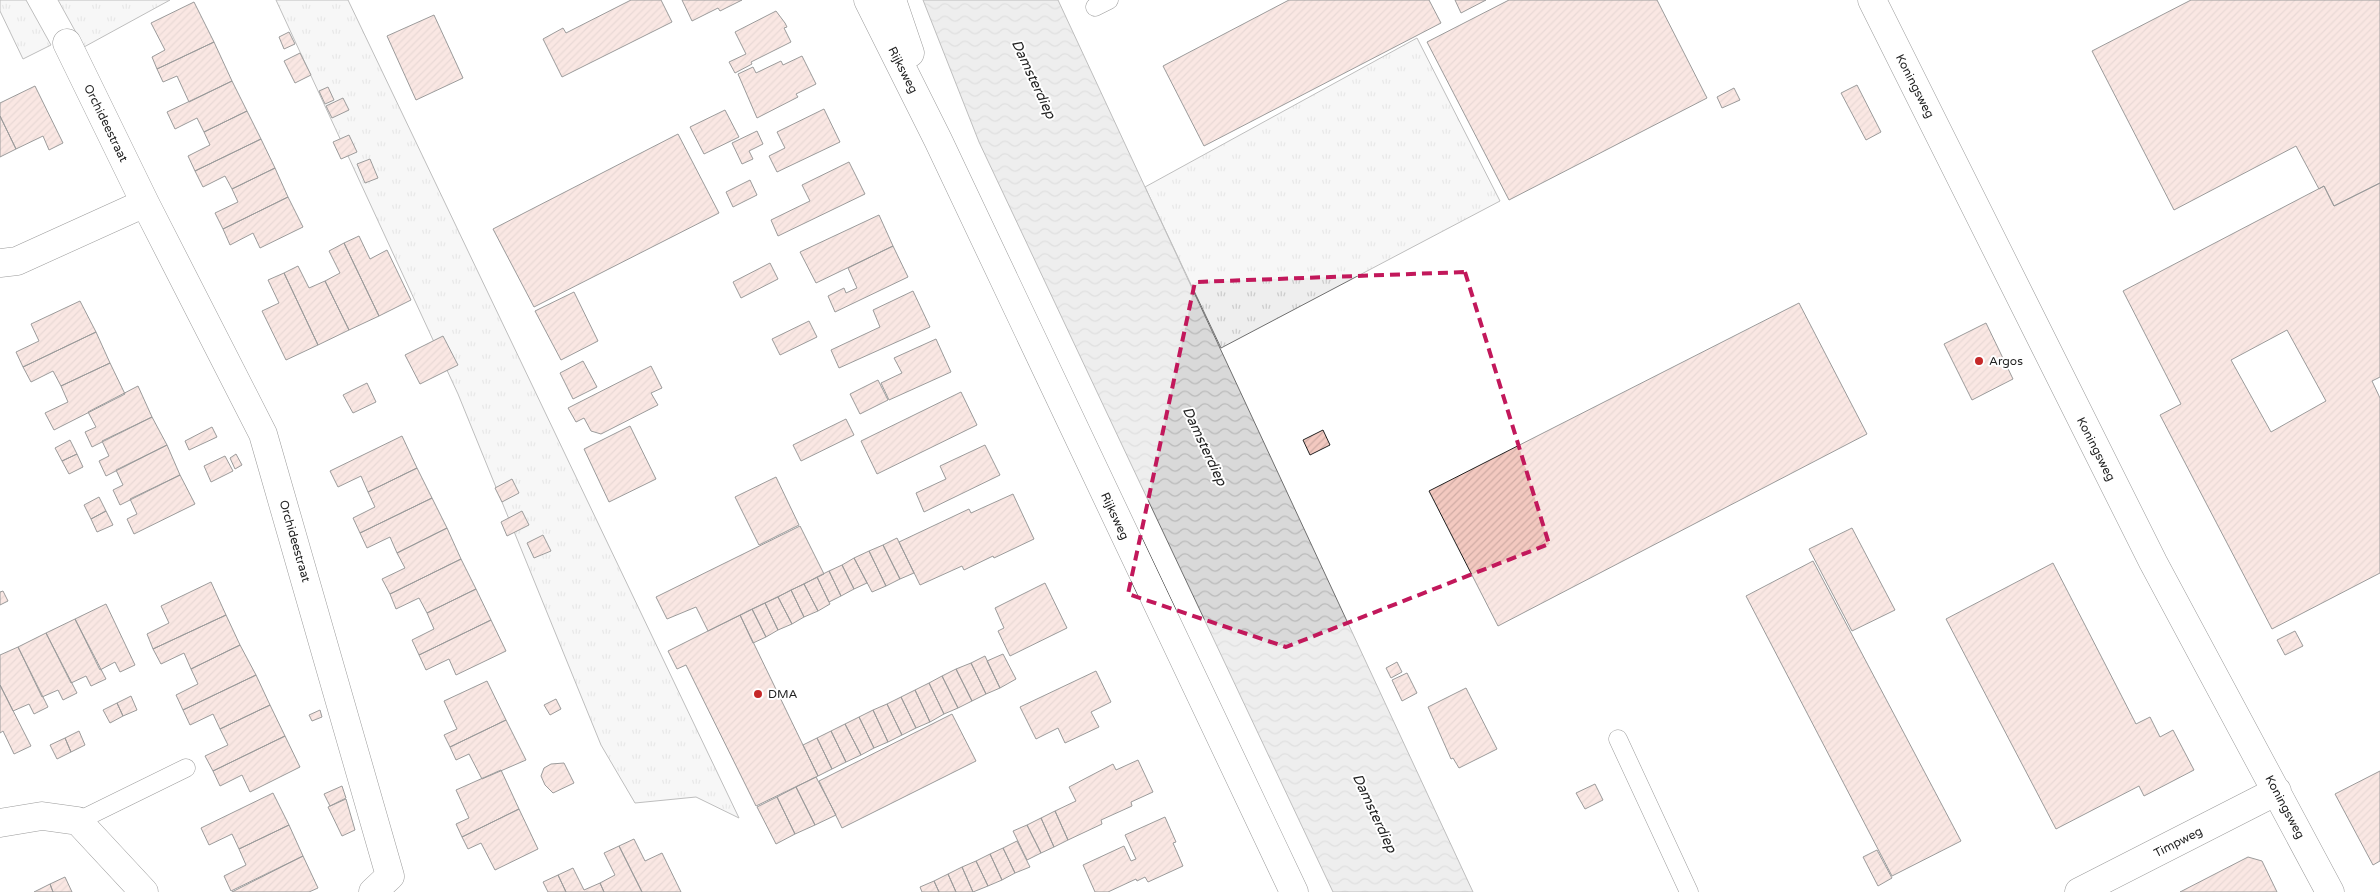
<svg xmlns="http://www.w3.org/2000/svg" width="2380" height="892" viewBox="0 0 2380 892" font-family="'Varela Round',sans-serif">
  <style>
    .grass { fill: url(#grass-tufts); stroke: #6f6f6f }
    .water { fill: url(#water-waves); stroke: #6f6f6f }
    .building { fill: url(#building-hatch); stroke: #222; fill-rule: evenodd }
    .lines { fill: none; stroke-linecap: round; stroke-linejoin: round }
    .lane-casing { stroke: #222; stroke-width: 19 }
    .street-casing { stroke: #222; stroke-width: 29 }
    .secondary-casing { stroke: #222; stroke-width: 29 }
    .lane { stroke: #fff; stroke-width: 18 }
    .street { stroke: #fff; stroke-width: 28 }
    .secondary { stroke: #fff; stroke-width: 28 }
    .marked { fill: none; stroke: #c2185b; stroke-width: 4; stroke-dasharray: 10 6; stroke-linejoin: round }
    .poi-dot { fill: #c62828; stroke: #fff; stroke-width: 2 }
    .labels { text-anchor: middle; stroke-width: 4; stroke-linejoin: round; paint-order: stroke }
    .street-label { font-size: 12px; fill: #222; stroke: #fff }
    .poi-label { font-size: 12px; fill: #222; stroke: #fff; text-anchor: start }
    .water-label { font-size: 14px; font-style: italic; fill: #222; stroke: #fff }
  </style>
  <defs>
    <pattern id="grass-tufts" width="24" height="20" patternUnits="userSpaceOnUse" patternTransform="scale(1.25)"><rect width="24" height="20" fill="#eee"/><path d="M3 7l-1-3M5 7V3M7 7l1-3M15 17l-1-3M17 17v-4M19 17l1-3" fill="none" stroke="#ccc"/></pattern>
    <pattern id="water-waves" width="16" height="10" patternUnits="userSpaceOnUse" patternTransform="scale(1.25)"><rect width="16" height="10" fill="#d9d9d9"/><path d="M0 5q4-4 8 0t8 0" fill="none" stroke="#bababa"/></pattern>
    <pattern id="building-hatch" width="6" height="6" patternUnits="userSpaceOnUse" patternTransform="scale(1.25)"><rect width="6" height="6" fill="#f3c9c0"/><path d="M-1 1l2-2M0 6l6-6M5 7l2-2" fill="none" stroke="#d0aca5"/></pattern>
  </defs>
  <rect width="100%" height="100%" fill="#fff"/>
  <path class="grass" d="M0,0H26L51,45L23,59L0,11Z
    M58,0H170L84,47Z
    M276,0H348L739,818L696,797L635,803L601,745L458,394Z
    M1417,38L1500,201L1221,348L1145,187Z"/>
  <path class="water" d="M923,0H1058L1473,892H1333L979,142Z"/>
  <path class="building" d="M631,0H661L672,22L562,77L543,39L563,28L566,33Z
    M682,0H742L720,11L718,8L692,21Z
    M1289,0H1429L1441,23L1204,146L1163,66Z
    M1455,0H1486L1461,13Z
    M1509,0H1657L1707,98L1509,200L1427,42Z
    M2191,0H2380V183L2334,206L2324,186L2319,189L2296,146L2174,210L2092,51Z
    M194,2L214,42L157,69L152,57L165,50L151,23Z
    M776,11L785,23L787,27L784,28L791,42L751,62L752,64L735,73L729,62L746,54L735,32Z
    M434,15L463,78L416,100L387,36Z
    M289,32L295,44L284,49L279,37Z
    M214,42L232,81L189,102L177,76L163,82L157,69Z
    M300,53L311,75L295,83L284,61Z
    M802,56L816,84L796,94L798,97L757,118L738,74L753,67L756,73L781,61L783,65Z
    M232,81L247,111L204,132L197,118L175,129L167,112Z
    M1857,85L1881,132L1866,140L1841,93Z
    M35,86L63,143L49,150L43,136L16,149L0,116V103Z
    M328,87L334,100L325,104L319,91Z
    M1734,88L1740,100L1722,108L1717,97Z
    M343,98L349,110L332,118L326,106Z
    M824,109L840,142L777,172L769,156L785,148L777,132Z
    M725,110L739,137L704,154L690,127Z
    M247,111L261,139L195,171L188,156L210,145L204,132Z
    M0,116L16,149L0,157Z
    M757,131L763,144L749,151L753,159L742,164L732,143Z
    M678,134L719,213L534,307L493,229Z
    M349,135L357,152L341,159L333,142Z
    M261,139L275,168L232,189L225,176L203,187L195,171Z
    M370,159L378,178L365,183L357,164Z
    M849,162L865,194L778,236L771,220L810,201L802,185Z
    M275,168L288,197L223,229L215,213L238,202L232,189Z
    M750,180L757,195L733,207L726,192Z
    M2380,183V377L2372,381L2380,398V573L2272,629L2160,415L2181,404L2123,291L2324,186L2334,206ZM2287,330L2326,401L2271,432L2231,360Z
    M288,197L303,227L260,248L253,233L230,245L223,229Z
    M879,215L893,246L816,283L800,252Z
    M359,236L370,259L387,250L411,300L379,316L344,243Z
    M344,243L379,316L349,330L325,281L340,273L329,251Z
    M893,246L908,277L835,312L828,296L844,288L846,293L857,288L848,268Z
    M770,263L778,279L741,298L733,282Z
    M298,266L309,288L325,281L349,330L318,345L284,273Z
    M284,273L318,345L286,360L262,311L279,303L268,280Z
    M913,291L930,327L839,368L831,350L880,327L873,310Z
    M574,292L598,341L561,360L535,311Z
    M80,301L96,332L23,367L16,352L39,341L31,324Z
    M1799,303L1867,434L1498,626L1429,491Z
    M809,321L817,337L780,355L772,339Z
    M1986,323L2013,379L1972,400L1944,344Z
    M96,332L110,363L61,386L53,371L31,382L23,367Z
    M443,336L458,365L420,384L405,355Z
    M936,339L951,372L889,400L881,383L902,373L894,358Z
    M583,361L597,387L573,399L560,373Z
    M110,363L125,394L54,430L45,413L68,402L61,386Z
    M651,366L662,388L651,393L658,405L601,434L591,431L584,418L576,422L568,408Z
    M878,380L888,400L860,414L850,394Z
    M367,383L376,402L353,413L343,395Z
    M138,386L152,417L92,447L85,432L96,427L88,412Z
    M961,392L977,425L877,474L861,441Z
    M152,417L167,445L106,476L99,461L109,456L102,441Z
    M846,419L854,435L801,461L793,445Z
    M630,426L656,479L609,502L584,449Z
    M212,427L217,437L189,450L185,441Z
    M1323,430L1330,445L1310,455L1303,440Z
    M402,436L417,468L368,492L361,476L338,487L330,471Z
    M70,440L77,454L62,461L55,448Z
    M167,445L180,475L120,505L113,490L123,485L116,470Z
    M985,445L1000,475L924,512L916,493L946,479L940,466Z
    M77,454L83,467L69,474L62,461Z
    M236,454L242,465L235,469L230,458Z
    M225,456L233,471L211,482L204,466Z
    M417,468L432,498L360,533L353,518L375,507L368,492Z
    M180,475L195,504L134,534L127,519L137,514L130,499Z
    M776,477L799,525L759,545L735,497Z
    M512,479L519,493L502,502L495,488Z
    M1013,494L1034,539L994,558L993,556L964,570L962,566L920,585L899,542L969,509L971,513Z
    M99,497L106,511L91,519L84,505Z
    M432,498L447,528L397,553L390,537L367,548L360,533Z
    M106,511L113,525L97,532L91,519Z
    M522,511L529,525L507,536L501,522Z
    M800,526L824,574L708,631L696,607L667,619L656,597Z
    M447,528L461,559L390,594L382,579L405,568L397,553Z
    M1852,528L1895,610L1852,631L1809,549Z
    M543,535L551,551L534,558L527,543Z
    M897,538L914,573L900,579L883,545Z
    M883,545L900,579L886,586L869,551Z
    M869,551L886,586L872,592L854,558Z
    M854,558L867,583L854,589L842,565Z
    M461,559L476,589L427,613L419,598L396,609L390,594Z
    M1813,561L1961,841L1892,876L1746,596Z
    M2053,563L2136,724L2150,717L2160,737L2173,730L2194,770L2144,796L2139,786L2056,829L1946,619Z
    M842,565L854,589L841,596L829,571Z
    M829,571L841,596L829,602L817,577Z
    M817,577L830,604L818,611L804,584Z
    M211,582L226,615L153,649L147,634L169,623L161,606Z
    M1045,583L1067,628L1010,656L998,631L1004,628L995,608Z
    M804,584L818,611L804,617L791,590Z
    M476,589L491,620L419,655L412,640L434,629L427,613Z
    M791,590L804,617L792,624L778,597Z
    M3,591L8,601L0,605V592Z
    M778,597L792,624L778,630L765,603Z
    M765,603L778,630L766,637L752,609Z
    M106,604L135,665L120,672L115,662L100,670L75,619Z
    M752,609L766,637L753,643L740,615Z
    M226,615L240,645L191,669L184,653L161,664L153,649Z
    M740,615L818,776L756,806L686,665L677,669L668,651Z
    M75,619L106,679L91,686L86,676L71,683L46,633Z
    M491,620L506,651L456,675L449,659L426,670L419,655Z
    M2295,631L2303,646L2285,655L2277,640Z
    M46,633L77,693L63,700L58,690L42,697L18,647Z
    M240,645L256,675L183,710L176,695L198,684L191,669Z
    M18,647L48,707L34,714L29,704L13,711L0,685V655Z
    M1003,654L1016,679L1000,688L987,661Z
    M985,656L1000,688L986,694L971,663Z
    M1397,662L1402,672L1391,678L1386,668Z
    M971,663L986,694L972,701L956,669Z
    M956,669L972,701L958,708L942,676Z
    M1096,671L1111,702L1091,712L1099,727L1065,743L1058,728L1036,739L1020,707Z
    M1407,673L1417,693L1402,701L1392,680Z
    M256,675L270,705L220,729L213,714L190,725L183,710Z
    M942,676L958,708L944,714L929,683Z
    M487,681L506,720L450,747L444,735L457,729L444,701Z
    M929,683L944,714L930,722L915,690Z
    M0,685L31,746L14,754L3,731L0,733Z
    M1466,688L1497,749L1459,768L1453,758L1451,759L1428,707Z
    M915,690L930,722L916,728L901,697Z
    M131,696L137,710L123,716L117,703Z
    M901,697L916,728L902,735L887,704Z
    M556,699L561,709L550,715L544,705Z
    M117,703L123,716L110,723L103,710Z
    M887,704L902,735L888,742L873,710Z
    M270,705L285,736L213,771L205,756L228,745L220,729Z
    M320,710L322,717L312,721L309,715Z
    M873,710L888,742L874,748L859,717Z
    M952,714L976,761L842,828L819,781Z
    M859,717L874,748L861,755L845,724Z
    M506,720L526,760L482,779L469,754L456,760L450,747Z
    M845,724L861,755L846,762L831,731Z
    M79,731L85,745L71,752L65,738Z
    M831,731L846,762L832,769L817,738Z
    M285,736L300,767L250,792L242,775L220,786L213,771Z
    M65,738L71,752L57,759L50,745Z
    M817,738L832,769L818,776L803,745Z
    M1138,760L1153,792L1131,802L1132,806L1101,820L1102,824L1068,840L1055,811L1076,801L1069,787L1113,764L1116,770Z
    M564,763L574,783L553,793L545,785L541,776L544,768L551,764Z
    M501,770L519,809L462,837L456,824L469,818L456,790Z
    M2380,771V861L2373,865L2335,794Z
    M816,777L836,815L815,825L796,787Z
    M1595,784L1603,800L1585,809L1576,793Z
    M342,786L346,798L330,806L324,794Z
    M796,787L815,825L795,834L777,797Z
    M273,793L289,825L239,849L232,834L209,845L201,828Z
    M777,797L795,834L776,844L757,807Z
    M346,799L355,830L342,836L328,807Z
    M519,809L538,849L495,870L481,843L468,849L462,837Z
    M1055,811L1068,840L1054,847L1041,818Z
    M1165,817L1176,842L1173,843L1183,866L1148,882L1145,877L1137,881L1136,879L1108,892H1095L1083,865L1124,846L1131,861L1136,859L1125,835Z
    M1041,818L1054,847L1041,853L1027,825Z
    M289,825L303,856L231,891L224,876L246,865L239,849Z
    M1027,825L1041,853L1027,860L1013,831Z
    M634,839L645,861L662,853L681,892H642L619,846Z
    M1017,841L1030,867L1015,873L1003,848Z
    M619,846L642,892H604L600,883L615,875L604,853Z
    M1003,848L1015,873L1002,880L990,854Z
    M1877,850L1892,878L1878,886L1863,857Z
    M990,854L1002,880L988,886L976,861Z
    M303,856L318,888L309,892H232Z
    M2248,857L2262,861L2277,892H2180Z
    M976,861L988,886L973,892L962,867Z
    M962,867L973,892H956L948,874Z
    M573,868L584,890L600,883L604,892H566L558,875Z
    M948,874L956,892H939L934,881Z
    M558,875L566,892H548L543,882Z
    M65,877L72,892H53L50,884Z
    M934,881L939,892H922L920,887Z
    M50,884L53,892H34Z"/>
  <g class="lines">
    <defs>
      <path id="lane" d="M1095,7L1109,0
        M1618,739L1689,892
        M78,821L186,768"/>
      <path id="street" d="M1872,0L2153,562L2330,892
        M67,43L145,203L263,434L390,876L373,892
        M0,263L17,261L145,203
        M0,823L42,816L78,821L144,892
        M2079,892L2277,791"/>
      <path id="secondary" d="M868,0L938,140L1294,892
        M892,0L910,53"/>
    </defs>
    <use href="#lane" class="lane-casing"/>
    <use href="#street" class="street-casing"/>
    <use href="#secondary" class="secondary-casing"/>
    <use href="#lane" class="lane"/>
    <use href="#street" class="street"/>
    <use href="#secondary" class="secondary"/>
  </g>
  <path d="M0 0H2380V892H0ZM1465,272L1549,544L1286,647L1128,594L1195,282Z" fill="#fff" fill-opacity=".55" fill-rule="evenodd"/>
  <path class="marked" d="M1465,272L1549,544L1286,647L1128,594L1195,282Z"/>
  <g class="poi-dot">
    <circle cx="1979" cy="361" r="5"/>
    <circle cx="758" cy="694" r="5"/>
  </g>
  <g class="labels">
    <g class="street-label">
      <text transform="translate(903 70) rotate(63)" y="4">Rijksweg</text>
      <text transform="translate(1915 86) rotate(63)" y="4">Koningsweg</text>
      <text transform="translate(106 123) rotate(64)" y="4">Orchideestraat</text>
      <text transform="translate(2096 449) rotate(63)" y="4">Koningsweg</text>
      <text transform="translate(1115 516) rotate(65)" y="4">Rijksweg</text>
      <text transform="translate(295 541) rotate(74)" y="4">Orchideestraat</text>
      <text transform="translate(2285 807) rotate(62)" y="4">Koningsweg</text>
      <text transform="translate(2178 842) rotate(-27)" y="4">Timpweg</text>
    </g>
    <g class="poi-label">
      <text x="1989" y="365">Argos</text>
      <text x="768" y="698">DMA</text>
    </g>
    <g class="water-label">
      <text transform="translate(1034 79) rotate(65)" y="5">Damsterdiep</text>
      <text transform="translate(1205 446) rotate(65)" y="5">Damsterdiep</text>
      <text transform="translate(1375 813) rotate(65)" y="5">Damsterdiep</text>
    </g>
  </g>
</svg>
